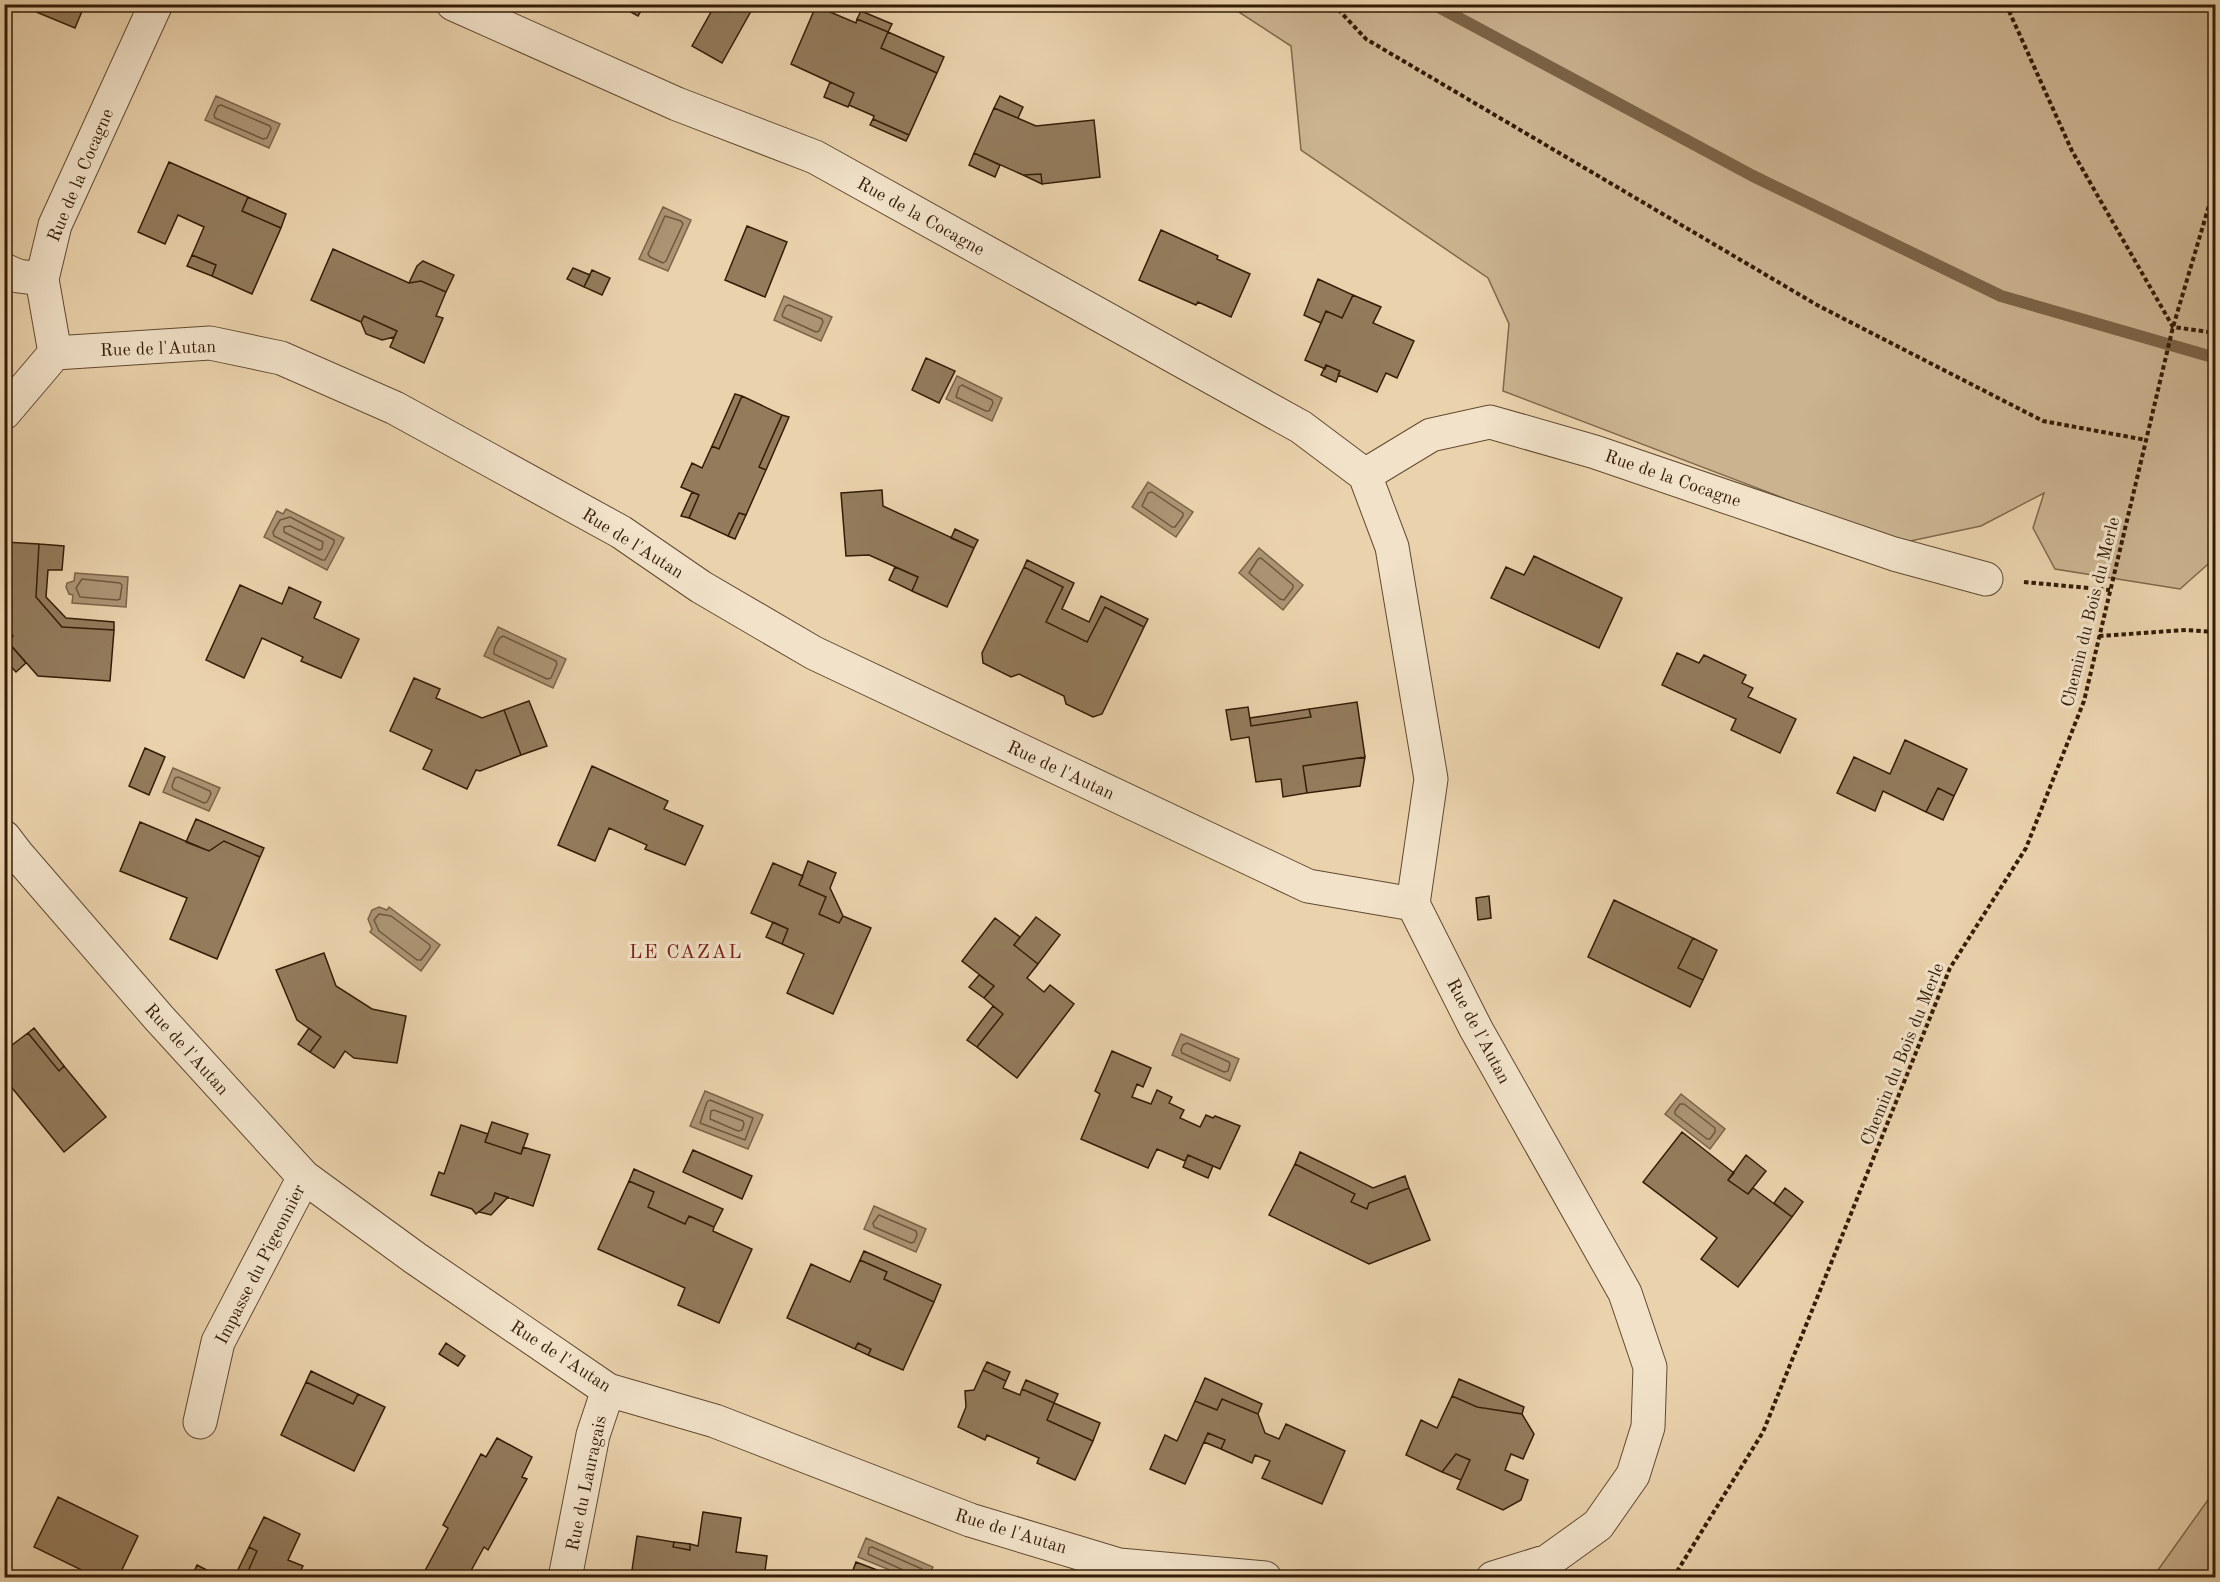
<svg xmlns="http://www.w3.org/2000/svg" width="2220" height="1582" viewBox="0 0 2220 1582" font-family="'Old Standard TT',serif">
  <style>
    .green { fill: #cbb390; stroke: #80684b; stroke-width: 1.5 }
    .water { fill: #ac9474; stroke: #7c6448; stroke-width: 1.5 }
    .lines { fill: none; stroke-linecap: round; stroke-linejoin: round }
    .shore { stroke: #70583d; stroke-width: 1.5 }
    .stream { stroke: #7c6448; stroke-width: 12 }
    .building { fill: #937b5c; stroke: #341c06; stroke-width: 1.5 }
    .minor-casing { stroke: #624a30; stroke-width: 35 }
    .path { stroke: #341c06; stroke-width: 4; stroke-dasharray: 4.5 3; stroke-linecap: butt }
    .minor { stroke: #f1e2c9; stroke-width: 33 }
    .labels { text-anchor: middle; stroke-width: 6; stroke-linejoin: round; paint-order: stroke }
    .street-label { font-size: 18px; fill: #341c06; stroke: #f1e2c9 }
    .neighbourhood-label { font-size: 20px; letter-spacing: 1.5px; fill: #7a1f14; stroke: #f1e2c9 }
  </style>
  <rect width="100%" height="100%" fill="#ead2ac"/>
  <filter id="stains"><feTurbulence type="fractalNoise" baseFrequency=".00333" numOctaves="4"/><feColorMatrix values="0 0 0 0 .2 0 0 0 0 .09 0 0 0 0 .02 0 0 0 .5 -.17"/></filter>
  <radialGradient id="worn" r=".72"><stop offset=".6" stop-color="#630" stop-opacity="0"/><stop offset="1" stop-color="#630" stop-opacity=".3"/></radialGradient>
  <path class="green" d="M1228,5H2215V558L2180,589L2055,569L2033,528L2044,493L1981,526L1901,543L1503,391L1509,324L1488,278L1301,150L1291,46Z
    M2215,1490V1577H2153Z"/>
  <path class="water" d="M216,96L280,124L269,148L205,120Z
    M663,207L691,220L668,271L639,259Z
    M784,296L832,317L821,341L774,320Z
    M957,376L1002,398L992,421L946,399Z
    M1148,482L1193,512L1176,537L1132,507Z
    M286,509L344,538L327,570L264,537L277,511L283,514Z
    M1259,548L1303,585L1283,610L1239,573Z
    M75,573L128,577L126,607L72,603L73,595L69,594L66,587L67,583L74,581Z
    M498,627L566,659L553,688L484,656Z
    M173,768L220,788L209,811L163,792Z
    M379,907L387,910L389,907L440,945L421,971L370,932L372,929L368,919L372,910Z
    M1181,1034L1239,1059L1230,1081L1172,1055Z
    M705,1091L763,1115L748,1149L690,1126Z
    M1681,1094L1725,1129L1710,1149L1665,1114Z
    M874,1206L926,1229L916,1252L864,1229Z
    M866,1538L933,1567L928,1577H907L858,1557Z"/>
  <g class="lines">
    <path class="shore" d="M221,105L270,126L271,129L267,138L263,139L215,118L214,115L218,106Z
      M665,216L681,221L683,224L666,261L663,263L650,257L648,254Z
      M789,305L822,319L823,322L819,331L816,332L783,317L782,315L786,306Z
      M962,385L992,400L993,403L989,411H986L956,397L959,387Z
      M1152,492L1183,513V516L1175,527H1172L1142,506L1148,493Z
      M290,517L334,540V543L325,560H322L274,536L273,532L280,520Z
      M290,526L323,542L322,549L319,550L284,532V527Z
      M1261,558L1293,585V588L1284,600L1280,599L1249,573L1258,559Z
      M82,579L120,583L122,585L120,599L117,600L80,597L76,588Z
      M503,636L556,661L557,664L551,678L547,679L494,654C493,649 498,638 503,636Z
      M178,777L210,791L211,794L207,802L204,803L173,789L172,786L175,778Z
      M379,914L391,916L430,945V948L421,960H417L379,931L374,920Z
      M1187,1043L1229,1062L1230,1064L1228,1071L1224,1072L1182,1053L1181,1050L1183,1045Z
      M710,1100L753,1118L745,1140L700,1123L707,1102Z
      M1680,1104H1684L1715,1128V1132L1710,1139H1707L1675,1114V1111Z
      M714,1110L743,1121L744,1124L742,1130L738,1131L710,1119L711,1111Z
      M879,1215L916,1231L917,1235L914,1242L911,1243L874,1227L873,1223Z
      M907,1578L903,1570L868,1554L869,1548L872,1547L922,1569L923,1578"/>
    <path class="stream" d="M1433,4L1753,176L2001,296L2216,358"/>
  </g>
  <path class="building" d="M17,4H85L75,28Z
    M616,4H645L638,16Z
    M697,4H755L722,63L692,46L711,12Z
    M816,6L856,23L857,19L888,32L881,48L937,73L909,135L873,119L874,116L849,105L854,93L791,64Z
    M861,11L892,24L888,32L857,19Z
    M888,32L944,57L937,73L881,48Z
    M830,82L854,93L848,107L824,97Z
    M1000,96L1023,107L1018,118L994,108Z
    M994,108L1036,126L1094,120L1100,177L1042,184L1041,174L1023,175L974,153Z
    M873,119L909,135L906,141L870,125Z
    M974,153L1000,165L995,177L969,165Z
    M169,162L248,197L242,211L281,228L252,294L212,276L216,265L192,255L204,227L178,215L165,244L138,232Z
    M1041,174L1042,184L1023,175Z
    M248,197L286,214L281,228L242,211Z
    M747,226L787,242L765,297L725,280Z
    M1161,230L1218,256L1217,259L1250,274L1231,317L1198,302L1196,305L1139,280Z
    M333,249L409,283L421,281L446,292L436,316L443,318L424,363L390,347L397,331L364,316L361,322L311,300Z
    M192,255L216,265L212,276L187,266Z
    M423,261L454,275L446,292L421,281L409,283L417,266Z
    M573,268L590,275L584,287L567,279Z
    M592,270L610,278L602,295L584,287Z
    M1318,279L1353,295L1342,318L1326,311L1321,323L1304,315Z
    M1353,295L1381,307L1373,323L1414,341L1397,378L1386,373L1377,392L1338,375L1340,371L1326,365L1325,369L1305,360L1326,311L1342,318Z
    M364,316L397,331L394,337L382,340L366,334L361,322Z
    M926,358L955,371L939,403L912,390Z
    M1326,365L1340,371L1336,382L1321,375Z
    M735,394L742,396L719,449L712,446Z
    M742,396L782,415L759,467L766,470L746,515L739,513L728,536L689,518L699,495L681,487L692,463L702,468L712,446L719,449Z
    M782,415L789,417L766,470L759,467Z
    M882,490L883,506L974,548L947,607L912,591L918,577L869,555L846,556L841,493Z
    M692,492L699,495L689,518L681,516Z
    M739,513L746,515L735,539L728,536Z
    M955,529L978,540L974,548L951,538Z
    M4,542L39,544L36,597L62,627L114,630L110,681L38,676L8,642L13,636L6,627L4,617Z
    M39,544L64,546L62,570H48L46,597L66,618L114,622V630L62,627L36,597Z
    M1534,556L1622,598L1599,648L1491,598L1506,567L1524,575Z
    M1027,560L1074,583L1062,609L1089,622L1101,596L1148,619L1144,627L1105,607L1087,642L1046,622L1063,587L1024,567Z
    M895,567L918,577L912,591L889,580Z
    M1024,567L1063,587L1046,622L1087,642L1105,607L1144,627L1102,714L1093,717L1066,704L1064,696L1019,674L1011,677L983,663L982,653Z
    M240,585L282,604L289,587L321,602L314,618L359,639L341,678L301,661L303,657L262,638L244,678L206,660Z
    M8,642L26,663L16,672L4,659V645Z
    M1677,653L1699,663L1704,655L1746,675L1742,683L1753,688L1748,697L1796,719L1780,753L1731,730L1736,719L1662,685Z
    M414,678L440,689L436,698L482,718L504,710L521,755L480,771L476,770L467,789L423,769L432,750L390,731Z
    M529,701L547,746L521,755L504,710Z
    M1357,702L1365,757L1303,766L1307,793L1283,797L1281,779L1256,782L1249,737L1231,740L1226,710L1248,707L1251,726L1311,717L1309,709Z
    M1309,709L1311,717L1251,726L1250,718Z
    M1905,740L1967,769L1954,796L1938,788L1926,812L1883,791L1875,811L1837,793L1854,757L1890,774Z
    M145,748L165,757L149,795L129,786Z
    M1365,757L1360,786L1307,793L1303,766Z
    M592,766L668,801L664,809L703,826L685,865L645,849L647,845L609,828L595,861L558,845Z
    M1938,788L1954,796L1943,820L1926,812Z
    M196,819L264,848L260,857L224,841L209,851L186,842Z
    M140,822L209,851L224,841L260,857L217,959L170,939L187,898L120,871Z
    M808,861L836,873L830,888L843,916L839,923L819,914L826,897L799,885Z
    M773,863L803,876L799,885L826,897L819,914L839,923L843,916L871,928L833,1014L787,993L804,954L782,944L788,929L751,913Z
    M1489,896L1491,918L1478,920L1476,898Z
    M1614,900L1693,938L1678,968L1703,980L1690,1007L1588,957Z
    M1036,917L1060,935L1038,964L1014,945Z
    M995,918L1020,937L1014,945L1038,964L1027,978L1044,992L1050,985L1074,1004L1017,1078L977,1047L1003,1014L984,998L994,986L962,961Z
    M773,922L788,929L782,944L766,937Z
    M1693,938L1717,950L1703,980L1678,968Z
    M324,953L336,986L372,1009L406,1016L397,1063L354,1058L345,1051L334,1068L310,1052L321,1037L297,1020L276,970Z
    M979,975L994,986L984,998L969,987Z
    M993,1006L1003,1014L977,1047L967,1040Z
    M34,1028L64,1066L59,1071L28,1033Z
    M309,1028L321,1037L310,1052L298,1044Z
    M28,1033L59,1071L64,1066L106,1117L64,1152L4,1078V1051Z
    M1112,1051L1151,1068L1143,1087L1137,1084L1132,1097L1151,1104L1157,1090L1172,1097L1169,1103L1184,1110L1180,1118L1200,1127L1206,1115L1213,1118L1215,1116L1240,1126L1220,1169L1188,1155L1185,1161L1157,1149L1148,1168L1081,1139L1100,1094L1095,1091Z
    M492,1122L528,1134L521,1154L485,1142Z
    M461,1125L488,1134L485,1142L521,1154L523,1147L550,1155L533,1206L495,1193L492,1201L476,1214L472,1209L431,1195L439,1172L444,1174Z
    M1682,1132L1734,1173L1728,1180L1748,1194L1753,1188L1792,1217L1738,1287L1701,1259L1717,1238L1643,1182Z
    M693,1150L752,1176L742,1199L683,1172Z
    M1300,1152L1373,1188L1405,1176L1409,1188L1369,1203L1367,1209L1351,1202L1355,1194L1295,1164Z
    M1188,1155L1213,1166L1208,1178L1183,1167Z
    M1746,1155L1766,1171L1748,1194L1728,1180Z
    M1295,1164L1355,1194L1351,1202L1367,1209L1369,1203L1409,1188L1430,1240L1369,1264L1269,1215Z
    M634,1169L723,1209L714,1227L689,1216L685,1224L648,1207L654,1192L629,1181Z
    M629,1181L654,1192L648,1207L685,1224L689,1216L714,1227L713,1231L752,1249L719,1323L678,1305L685,1288L598,1249Z
    M1785,1188L1803,1202L1792,1217L1774,1203Z
    M495,1193L508,1197L491,1215L479,1212L492,1201Z
    M864,1251L941,1285L934,1302L884,1279L887,1272L860,1260Z
    M860,1260L887,1272L884,1279L934,1302L903,1370L868,1355L871,1349L858,1343L855,1349L787,1318L811,1264L850,1282Z
    M446,1343L465,1356L458,1366L439,1354Z
    M858,1343L871,1349L868,1355L855,1349Z
    M987,1362L1010,1372L1006,1381L983,1370Z
    M983,1370L1006,1381L1003,1388L1020,1395L1022,1389L1054,1403L1047,1420L1093,1441L1075,1480L1037,1463L1039,1458L987,1435L985,1440L958,1427L966,1407L965,1391L974,1390Z
    M311,1371L358,1394L353,1404L306,1382Z
    M1205,1378L1262,1404L1258,1414L1222,1399L1217,1410L1195,1401Z
    M1459,1379L1524,1407L1522,1414L1477,1407L1452,1396Z
    M1026,1380L1058,1394L1054,1403L1022,1389Z
    M306,1382L353,1404L358,1394L385,1407L354,1471L281,1435Z
    M1452,1396L1477,1407L1522,1414L1534,1434L1523,1459L1511,1454L1505,1470L1528,1480L1521,1500L1503,1510L1457,1489L1470,1460L1456,1454L1442,1472L1406,1455L1421,1420L1437,1428Z
    M1222,1399L1258,1414L1265,1433L1279,1439L1286,1424L1345,1451L1322,1504L1262,1478L1270,1461L1255,1455L1252,1463L1221,1449L1225,1440L1208,1433L1185,1484L1150,1469L1165,1435L1177,1441L1195,1401L1217,1410Z
    M1054,1403L1100,1423L1093,1441L1047,1420Z
    M1208,1433L1225,1440L1221,1449L1204,1442Z
    M497,1438L532,1457L522,1477L527,1479L488,1550L484,1547L467,1578H421L448,1528L443,1525L481,1454L486,1457Z
    M1456,1454L1470,1460L1461,1480L1442,1472Z
    M58,1497L138,1536L118,1578H98L34,1547Z
    M703,1512L741,1518L736,1552L767,1556L764,1578L631,1577L637,1536L674,1542L673,1547L690,1550V1544L698,1546Z
    M264,1517L300,1534L288,1560L303,1566L297,1578H245L257,1551L249,1547Z
    M674,1542L690,1544V1550L673,1547Z
    M249,1547L257,1551L245,1578H234Z
    M856,1562L877,1570L874,1578H850Z
    M197,1565L222,1578H201L193,1574Z
    M877,1570L894,1578H874Z"/>
  <g class="lines">
    <defs>
      <path id="minor" d="M453,4L677,104L815,157L1301,427L1365,475L1392,547L1431,779L1413,904
        M4,270L18,276L42,279
        M55,353L42,279L55,225L156,4
        M4,413L55,353L210,343L281,358L395,408L621,532L701,587L814,653L1308,886L1413,904
        M1365,475L1431,435L1490,422L1595,452L1894,554L1986,579
        M4,837L17,854L159,1018L304,1177L415,1258L608,1390L715,1421L970,1520L1119,1565L1265,1578
        M1413,904L1476,1029L1625,1293L1650,1367L1648,1427L1633,1475L1598,1525L1548,1561L1493,1578
        M200,1422L218,1342L304,1177
        M565,1578L593,1435L608,1390"/>
    </defs>
    <use href="#minor" class="minor-casing"/>
    <path class="path" d="M1333,4L1366,39L1817,305L2043,421L2146,440
      M1992,4L2009,11
      M2012,4L2009,11L2072,151L2173,327L2216,333
      M2024,582L2110,590
      M2099,636L2186,630L2216,632
      M1673,1578L1763,1432L1950,968L2026,848L2084,701L2173,327L2216,182"/>
    <use href="#minor" class="minor"/>
  </g>
  <g class="labels">
    <g class="street-label">
      <text transform="translate(80 175) rotate(-67)" y="6">Rue de la Cocagne</text>
      <text transform="translate(921 216) rotate(29)" y="6">Rue de la Cocagne</text>
      <text transform="translate(158 348) rotate(-2)" y="6">Rue de l'Autan</text>
      <text transform="translate(1673 478) rotate(19)" y="6">Rue de la Cocagne</text>
      <text transform="translate(633 543) rotate(32)" y="6">Rue de l'Autan</text>
      <text transform="translate(2090 612) rotate(-76)" y="6">Chemin du Bois du Merle</text>
      <text transform="translate(1061 770) rotate(25)" y="6">Rue de l'Autan</text>
      <text transform="translate(1479 1031) rotate(62)" y="6">Rue de l'Autan</text>
      <text transform="translate(187 1049) rotate(48)" y="6">Rue de l'Autan</text>
      <text transform="translate(1902 1054) rotate(-68)" y="6">Chemin du Bois du Merle</text>
      <text transform="translate(260 1264) rotate(-63)" y="6">Impasse du Pigeonnier</text>
      <text transform="translate(561 1356) rotate(33)" y="6">Rue de l'Autan</text>
      <text transform="translate(586 1483) rotate(-78)" y="6">Rue du Lauragais</text>
      <text transform="translate(1011 1531) rotate(17)" y="6">Rue de l'Autan</text>
    </g>
    <g class="neighbourhood-label">
      <text x="686" y="958">LE CAZAL</text>
    </g>
  </g>
  <rect width="2220" height="1582" fill="none" stroke="#ead2ac" stroke-width="24"/>
  <rect x="6" y="6" width="2208" height="1570" fill="none" stroke="#341c06" stroke-width="3"/>
  <rect x="12" y="12" width="2196" height="1558" fill="none" stroke="#341c06" stroke-width="1.5"/>
  <rect width="100%" height="100%" filter="url(#stains)"/>
  <rect width="100%" height="100%" fill="url(#worn)"/>
</svg>
